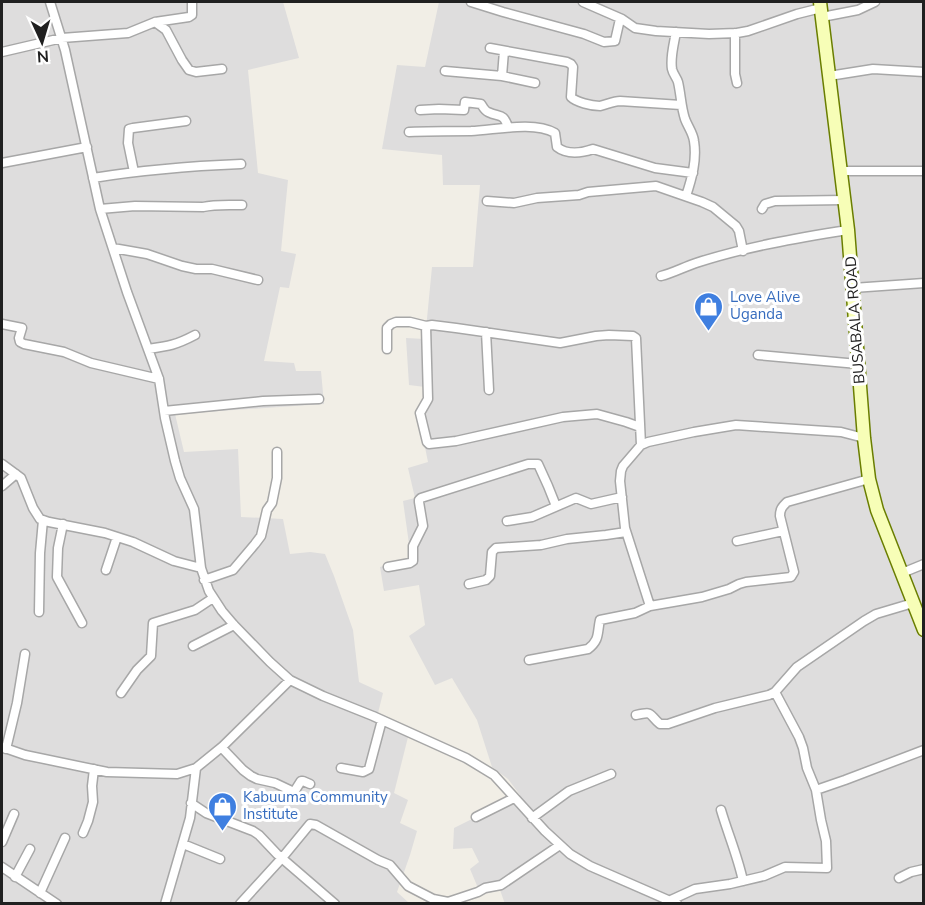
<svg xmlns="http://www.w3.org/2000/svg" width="925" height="905" viewBox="0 0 925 905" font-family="'Nunito Sans',sans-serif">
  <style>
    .residential { fill: #dedddd }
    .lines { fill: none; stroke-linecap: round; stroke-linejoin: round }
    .street-casing { stroke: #a7a7a7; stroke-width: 11 }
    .secondary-casing { stroke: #6a7e00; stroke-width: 15 }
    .street { stroke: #fff; stroke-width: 8 }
    .secondary { stroke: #f7feb7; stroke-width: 12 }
    .labels { text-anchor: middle; stroke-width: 6; stroke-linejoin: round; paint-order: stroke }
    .shop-label { font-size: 15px; fill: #366cbe; stroke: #fff; text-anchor: start }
    .street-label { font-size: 15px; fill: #202020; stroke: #fff }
  </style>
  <rect width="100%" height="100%" fill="#f1eee6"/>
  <path class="residential" d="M2,2H283L299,58L248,70L258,173L288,180L281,251L296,254L289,288L280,287L264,361L294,363L296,371H321L324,404L175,414L184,452L238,449L241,517L283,519L290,554L310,552L325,554L334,576L353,630L359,682L383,693L376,721L408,737L394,793L408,800L400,823L417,831L410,855L397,892L409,903L2,904Z
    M439,2H923V903L505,904L500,890L481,895L470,869L479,862L472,848L453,849L454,828L520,795L508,779L492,767L477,720L452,678L435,685L409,636L425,625L419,585L384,591L380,567L411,558L403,501L415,498L408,468L428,462L418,413L425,399V387L409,385L406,338L425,339L432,267H473L480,185H443L442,155L382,149L397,65L425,67Z"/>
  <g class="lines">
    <defs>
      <path id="street" d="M50,2L65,50L100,209L127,292L159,379L165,418L175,461L180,478L194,509L201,568L209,591L222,611L234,625L270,662L290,680L323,696L373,716L466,758L494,775L545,831L570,854L590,866L677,904
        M471,2L503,12L584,34L604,42L615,41L620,19
        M583,2L622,19L635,28L656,31L709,34L737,33L748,31L797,14L821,8
        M822,17L858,10L875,2
        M155,22L166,30L182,60L189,70L196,72L222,69
        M676,32C674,44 670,57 672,69C673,74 677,78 678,82C681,95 681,107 685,119C688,127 693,133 694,141C697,160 692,178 686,196
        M735,33V74L737,83
        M490,48L567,62L571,64L573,67L571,97C576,102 591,106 600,106C606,105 613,101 620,101L681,105
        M2,52L62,38L128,33L155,22L189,17L192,15V2
        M445,71L502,76L535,83
        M502,76L504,51
        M829,76L873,69L924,72
        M420,110L439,109L464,110L465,102L481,104C483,107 485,111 488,112C500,118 503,112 508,127
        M409,132C430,131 450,131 471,131C496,130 533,121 555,133L557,147C567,155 582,153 593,149L655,168L693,173
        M2,163L87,147
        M841,171H924
        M134,172L128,143L129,129L133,128L186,121
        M93,178C142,170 191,166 241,164
        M487,201L514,203L537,198L579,195L588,192L656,186L702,202L713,207L736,226L739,231L743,251
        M100,209L135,206L203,207C215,204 230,205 242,205
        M762,209L765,204L775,201L844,200
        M113,248L147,254L182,266L196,269H212L258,280
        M661,276C673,273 684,267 696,263C745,247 797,238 848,230
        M853,288L924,283
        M2,324L22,328L19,338L20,342L24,344L64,352L91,363L159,379
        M426,326L428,399L420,413L427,442L429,444L456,441L563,417L597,414L626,422L640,427
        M486,332L489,390
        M148,349C169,346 176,345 195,335
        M387,349V328L391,324L396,322H410L426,326L432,325L456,328L560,343L596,336L609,335L633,336L636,338L641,445
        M758,355L858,364
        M164,411L263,401L319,399
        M2,464L21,478L33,508L40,519L49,522L105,533L133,542L174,561L201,568
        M2,486L16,474
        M507,521L532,517L576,498L591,504L622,497
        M63,524L58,548L57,577L82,623
        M737,541L783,531
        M388,567L410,563L413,561V546L423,526L419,502V500L421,498L528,464H538L548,486L556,506
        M106,570L117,537
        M902,573L924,564
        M204,580L233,570L255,544L261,536L267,510L272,503L277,478V452
        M469,584L486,580L490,576L492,552L496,548L541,545L567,539L606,535L626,532
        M650,606L625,528L620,481L621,471L623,466L641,445L648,442L694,432L736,425L841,432L864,438
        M39,612L40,553L43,520
        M193,646L234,625
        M529,660L588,649C600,640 597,633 600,620L635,613L650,606L702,597L729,589L739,584L746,582L791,577L794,572L780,516C780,509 782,507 787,502L869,479
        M121,693L137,670L151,656L153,623L195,610L213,598
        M636,715C654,711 648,714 660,724H668L715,708L769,695L775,692L797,667L864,621L876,614L913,603
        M2,747L25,755L107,772L177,774L196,768L223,746L290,680
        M222,748L243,770L251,776L257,779L275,783L294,792L301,781H303L310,784
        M6,749L17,703L25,654
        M341,768L363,772L369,769L382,720
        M816,790L845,780L924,750
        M191,803L206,813L253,831L259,835L277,854L335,904
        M721,810C728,834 738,857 743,881
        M476,817L514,798
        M532,818L569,791L611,774
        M83,833L88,821L93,802L92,786L94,769
        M2,842L14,814
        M183,844L220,859
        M2,867L57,904
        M15,877L30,849
        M899,878L911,872L924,869
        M40,893L65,838
        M671,900L695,889L730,884L764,876L785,867L827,868L826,841L821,820L816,790L807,768L803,748L799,737L775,692
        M165,904L190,818L196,768
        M240,904L282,858L310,824L316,825L378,860L390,865L408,886L433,899L448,902L478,892L485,888L501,885L560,845"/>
      <path id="secondary" d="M820,2L848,230L864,438L869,479L877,510L924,630"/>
    </defs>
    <use href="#street" class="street-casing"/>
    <use href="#secondary" class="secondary-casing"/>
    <use href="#street" class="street"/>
    <use href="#secondary" class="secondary"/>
  </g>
  <defs>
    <symbol id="shop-pin" viewBox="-11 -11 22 30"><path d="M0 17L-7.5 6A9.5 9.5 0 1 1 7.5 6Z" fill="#3f7fe0" stroke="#fff"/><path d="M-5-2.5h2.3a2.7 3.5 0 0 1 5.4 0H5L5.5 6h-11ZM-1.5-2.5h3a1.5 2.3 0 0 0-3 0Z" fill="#fff"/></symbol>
  </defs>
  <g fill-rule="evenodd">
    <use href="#shop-pin" x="692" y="290" width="33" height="45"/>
    <use href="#shop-pin" x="206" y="790" width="33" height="45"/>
  </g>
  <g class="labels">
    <g class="shop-label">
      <text x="730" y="302">Love Alive<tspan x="730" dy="17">Uganda</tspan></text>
      <text x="243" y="802">Kabuuma Community<tspan x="243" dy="17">Institute</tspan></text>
    </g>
    <g class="street-label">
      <text transform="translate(855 320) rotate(-94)" y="5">BUSABALA ROAD</text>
    </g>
  </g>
  <rect width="925" height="905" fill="none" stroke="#202020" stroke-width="6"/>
  <g transform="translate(42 42) rotate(176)" stroke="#ffffff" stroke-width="4.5" paint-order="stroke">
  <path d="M0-4.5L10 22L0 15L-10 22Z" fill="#202020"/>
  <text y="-9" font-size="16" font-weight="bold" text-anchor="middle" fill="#202020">N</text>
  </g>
</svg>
